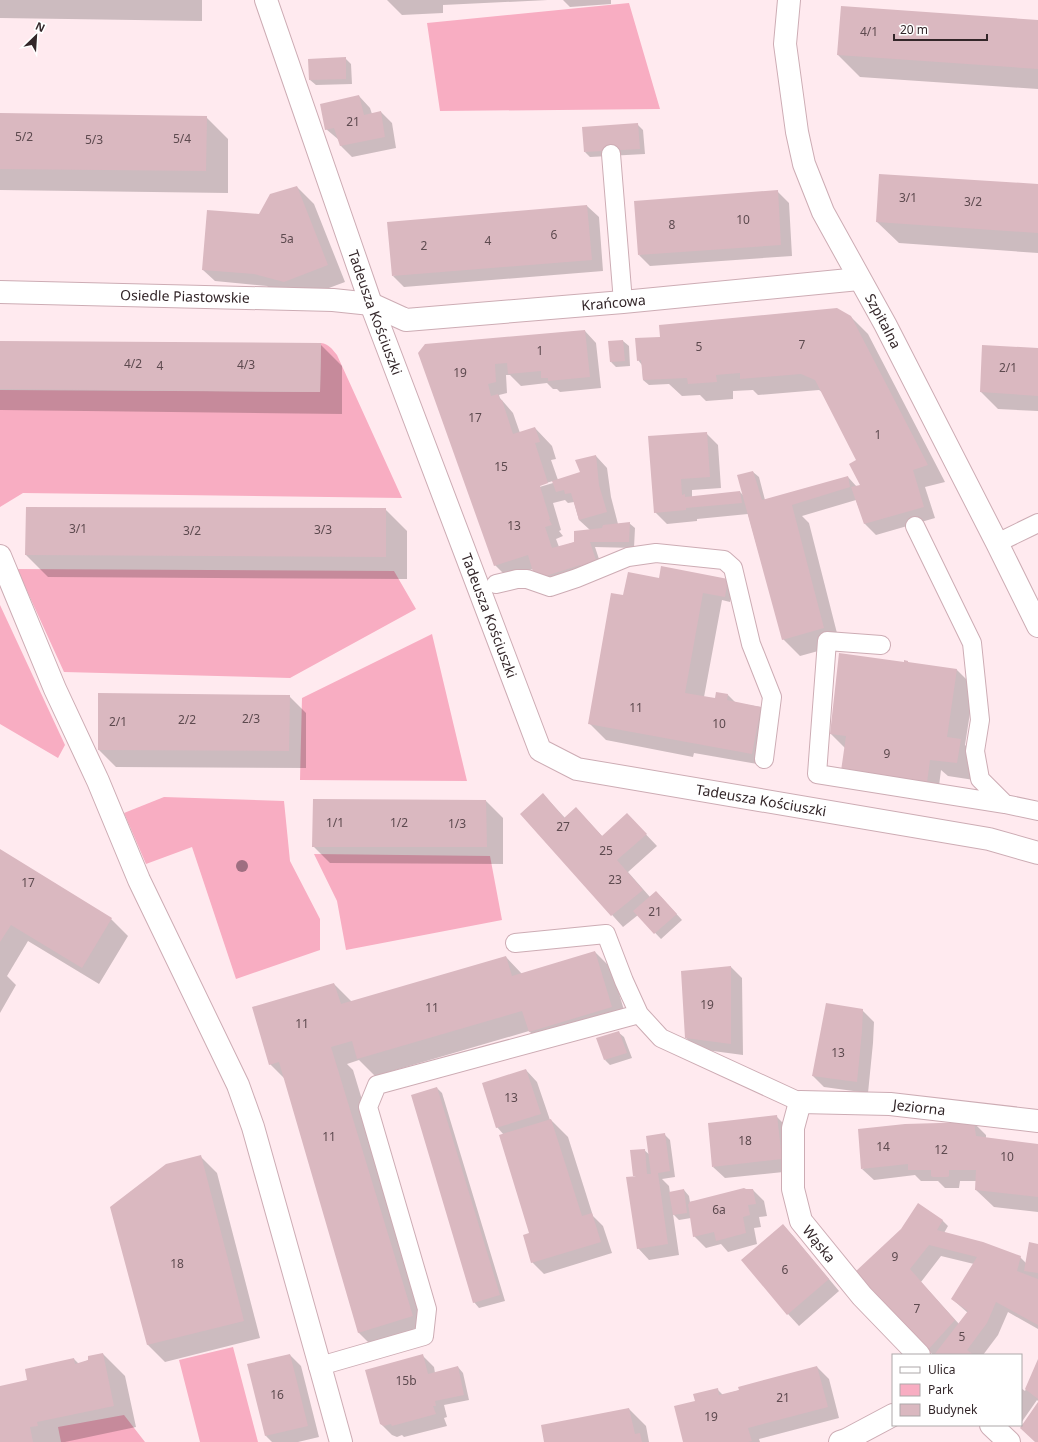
<svg xmlns="http://www.w3.org/2000/svg" width="1038" height="1442" viewBox="0 0 1038 1442" font-family="'Noto Sans',sans-serif">
  <style>
    .green { fill: #f8adc2 }
    .shadow { fill: #0003; fill-rule: evenodd }
    .building { fill: #dab8c0 }
    .lines { fill: none; stroke-linecap: round; stroke-linejoin: round }
    .service-casing { stroke: #cdacb4; stroke-width: 20 }
    .pedestrian-casing { stroke: #cdacb4; stroke-width: 24 }
    .minor-casing { stroke: #cdacb4; stroke-width: 24 }
    .service { stroke: #fff; stroke-width: 18 }
    .pedestrian { stroke: #fff; stroke-width: 22 }
    .minor { stroke: #fff; stroke-width: 22 }
    .tree { fill: #9e6f81 }
    .labels { text-anchor: middle; stroke-width: 3; stroke-linejoin: round; paint-order: stroke }
    .number-label { font-size: 12px; fill: #5d4a4f }
    .street-label { font-size: 14px; fill: #332629; stroke: #fff }
  </style>
  <rect width="100%" height="100%" fill="#ffeaef"/>
  <path class="green" d="M629,3L660,109L440,111L427,23Z
    M321,343C329,344 332,349 337,355L402,498L23,493L0,507V390L320,392Z
    M17,569L394,571L416,609L290,678L64,672Z
    M0,605L65,745L58,758L0,724Z
    M432,634L467,781L300,780L302,698Z
    M164,797L284,801L290,861L320,919V950L236,979L192,847L146,864L124,813Z
    M314,854L490,856L502,920L346,950L337,901Z
    M233,1347L258,1442H200L179,1360Z
    M124,1415L145,1442H61L58,1427Z"/>
  <path class="shadow" d="M0,0H202V21L0,18Z
    M387,0H548L443,5V13L402,15Z
    M563,0H611V4L570,7Z
    M1038,21V89L860,77L838,55Z
    M345,58L351,64L352,84L316,85L310,80Z
    M359,96L370,108L372,114L381,112L392,123L396,148L352,157L341,146L339,140L326,129Z
    M0,114L206,117L228,139V193L0,190Z
    M637,124L643,130L645,154L590,157L585,152Z
    M1038,185V253L899,243L877,222Z
    M297,187L314,204L345,282L302,298L272,291L267,286L215,281L203,270L259,215Z
    M777,191L789,203L792,256L650,266L639,255Z
    M587,206L599,217L603,271L404,287L393,276Z
    M850,316L868,334L945,482L925,487L935,518L876,535L865,524L856,500L802,516L809,523L840,645L800,656L783,639L748,514L697,519V521L667,524L655,512L706,433L718,445L721,488L692,490V497L740,492L744,496L753,472L759,477L765,500L848,477L857,487L861,485L857,460L822,392L819,390L758,395L753,390L733,391V399L706,401L700,395L682,396L669,384L649,385L643,380L642,365L638,360L659,338Z
    M585,331L596,343L601,388L560,392L557,389H553L547,383L521,386L510,375H506L507,393L499,395L500,398L513,413L520,433L535,428L552,446L556,459L551,460L558,480L581,473L596,456L607,468L611,497L618,524L629,523L635,528L634,548L595,547L602,568L549,582L533,569L507,577L495,565L420,353ZM553,481V483L482,504V502ZM565,500L568,503L574,502L579,520L590,530L575,542L559,547L556,539L563,536L559,531L561,530L553,503Z
    M623,341L629,346L630,366L616,367L611,362Z
    M0,342L320,344L342,366V414L0,410Z
    M1038,349V411L998,409L981,392Z
    M385,509L407,531V579L48,577L26,555Z
    M660,579L727,580L733,585L730,602L722,600L704,697L716,699L728,695L736,703L761,707L772,719L763,765L694,753L693,757L606,740L589,723L624,596Z
    M908,662L910,664L957,670L974,687L965,745L977,757L974,780L948,776L941,770L938,794L845,748L831,734L904,663Z
    M289,696L306,713V768L116,767L99,750Z
    M543,794L565,818L576,808L602,836L638,826L657,846L628,872L650,897H661L682,920L661,939L638,915L623,927L521,814Z
    M486,801L503,818V864L330,863L313,846Z
    M0,850L111,919L128,936L99,984L28,941L7,976L16,985L0,1013Z
    M595,952L612,969L628,1024L546,1048L529,1031L375,1076L359,1060L347,1064L353,1070L434,1338L381,1355L359,1333L285,1079L270,1064L334,984L352,1002L506,957L522,974Z
    M731,967L742,978L743,1055L698,1049L686,1038Z
    M862,1010L874,1022L873,1043L868,1093L824,1087L813,1076Z
    M618,1032L624,1037L632,1058L610,1065L605,1060Z
    M526,1070L537,1082L550,1120H551L568,1137L593,1216L603,1226L612,1253L544,1274L532,1262L531,1234L504,1135L497,1127Z
    M437,1088L442,1093L505,1301L479,1308L474,1302Z
    M776,1116L788,1128L793,1171L725,1178L713,1167Z
    M974,1123L986,1135V1139L1038,1145V1212L994,1207L976,1190V1181H960L959,1188H945L938,1181H921L915,1175L874,1180L862,1169Z
    M664,1134L670,1140L675,1177L662,1179L669,1186L670,1193L684,1190L689,1196L690,1202L753,1190L764,1201L767,1216L759,1217L761,1227L754,1228L757,1244L728,1252L721,1244L706,1248L694,1236L691,1218L679,1220L673,1214L679,1255L649,1260L638,1248L636,1177L634,1175L644,1150L650,1155Z
    M200,1156L217,1173L260,1338L165,1362L148,1345L111,1207Z
    M942,1220L948,1226L944,1233L1020,1257L1026,1263L1038,1245V1329L1008,1312L998,1335L983,1355H933L856,1272ZM941,1256L974,1264L952,1299L968,1313L959,1324L921,1282Z
    M783,1225L794,1237L839,1291L799,1326L788,1314L743,1260Z
    M103,1354L125,1376L136,1427L65,1442H0V1387L28,1381L74,1359L79,1364Z
    M290,1355L301,1366L319,1437L298,1442H272L266,1436Z
    M422,1355L434,1367L435,1373L458,1367L463,1373L469,1400L444,1405L447,1417L444,1418L447,1426L404,1437L402,1435L397,1437L392,1435L381,1424Z
    M1038,1362V1401L1037,1400L1021,1423V1388L1025,1391Z
    M817,1367L829,1379L839,1418L759,1439L760,1442H684L696,1402L717,1389L723,1395Z
    M629,1409L646,1426L649,1442H545Z"/>
  <path class="building" d="M841,6L1038,20V69L837,55Z
    M346,57V79L309,80L308,59Z
    M359,95L364,115L381,111L385,137L340,146L334,128L325,130L320,104Z
    M0,113L207,116L206,171L0,169Z
    M638,123L640,149L584,152L582,127Z
    M879,174L1038,184V233L876,222Z
    M297,186L328,265L284,282L254,274L202,270L207,210L259,214L270,194Z
    M778,190L781,245L638,255L634,201Z
    M587,205L592,260L392,276L387,222Z
    M837,308L851,316L928,465L913,470L924,507L864,524L851,487L860,485L849,464L856,460L815,380L801,374L740,379V373L716,375L717,382L688,384L687,378L643,380L641,360L637,361L635,338L660,337L659,325Z
    M585,330L590,377L548,381V378H541V371L508,374L507,363L495,364L496,382L488,384L491,396L498,394L500,400H502L513,434L535,427L540,442L535,443L548,483L540,486L550,519H549L552,525L545,527L552,548L574,542V531L602,528L603,525L630,522L629,542H590L597,563L581,567L580,565L543,577L533,572L528,555L494,566L418,353L425,344Z
    M623,340L625,361L610,362L608,341Z
    M0,341L321,343L320,392L0,389Z
    M982,345L1038,348V396L980,392Z
    M707,432L710,477L681,479L682,495L685,494V497L740,491L742,503L686,508V510L654,513L648,436Z
    M596,455L599,485L607,512L579,520L571,493L565,494L564,490L556,492L552,481L580,472L575,460Z
    M753,471L762,500L848,476L850,487L792,505L824,628L782,640L737,475Z
    M26,507L386,508V557L25,555Z
    M661,566L728,579L725,597L703,593L685,693L715,698L716,692L728,694L727,700L761,707L752,754L588,724L611,593L623,595L628,572L659,578Z
    M839,653L904,662V660L908,661V662L957,669L947,737L961,739L957,763L930,760L927,783L841,771L846,736L830,734Z
    M98,693L290,695L289,751L98,750Z
    M543,793L564,818L576,807L602,836L627,813L647,834L617,860L643,890L611,916L520,814Z
    M313,799L486,800L487,847H312Z
    M0,849L112,918L82,968L11,925L0,942Z
    M656,891L677,914L654,934L633,911Z
    M595,951L612,1007L529,1032L522,1011L357,1059L352,1041L331,1047L413,1316L358,1333L279,1062L269,1065L252,1007L334,983L341,1004L506,956L512,976Z
    M731,966V1044L685,1038L681,971Z
    M826,1003L863,1009L862,1031L857,1082L812,1076Z
    M619,1031L627,1053L604,1060L596,1038Z
    M526,1069L541,1114L496,1128L482,1083Z
    M437,1087L500,1295L473,1303L411,1095Z
    M777,1115L782,1159L712,1167L708,1123Z
    M551,1119L582,1216L592,1213L601,1242L531,1263L523,1235L529,1233L499,1135Z
    M974,1122L976,1136L1038,1144V1197L975,1190L976,1170H949V1176L947,1177H933L931,1176V1170H908V1164L861,1169L858,1129L905,1124Z
    M665,1133L670,1171L658,1173L668,1244L637,1249L626,1177L638,1176H633L630,1150L645,1149L647,1174H651L646,1136Z
    M201,1155L244,1321L147,1345L110,1207L166,1164Z
    M744,1188L746,1189H753L756,1204L748,1205L750,1215L743,1217L746,1233L716,1241L714,1232L693,1237L688,1204H689V1202Z
    M684,1189L687,1213L673,1215L669,1192Z
    M918,1203L943,1220L937,1230L983,1242L1021,1256L1017,1271L1038,1279V1325L996,1302L987,1323L967,1350L974,1355H934L968,1311L951,1299L977,1257L929,1245L910,1269L955,1320L927,1351L855,1272L901,1229Z
    M783,1224L829,1279L787,1315L741,1260Z
    M1029,1242L1038,1244V1273L1024,1271Z
    M103,1353L114,1406L37,1422L38,1426L30,1427L33,1442H0V1386L27,1380L25,1369L74,1358L75,1364L88,1360V1356Z
    M290,1354L308,1426L265,1436L247,1364Z
    M423,1354L428,1374L458,1366L464,1395L435,1401L436,1406H433L436,1414L392,1426L391,1424L384,1426L380,1424L365,1370Z
    M1038,1359V1399L1025,1389Z
    M817,1366L828,1407L748,1428L752,1441L748,1442H683L674,1406L695,1401L693,1394L718,1388L719,1395L739,1390L738,1387Z
    M1038,1402V1442H1035L1020,1428Z
    M629,1408L635,1434L640,1433L642,1442H544L541,1425Z"/>
  <g class="lines">
    <defs>
      <path id="service" d="M611,154L623,302
        M915,526L972,643L980,720L975,751L980,779L1005,804L1038,811
        M997,543L1038,523
        M496,584L517,579H527L550,587L577,578L628,557L656,553L724,560L733,568L751,644L772,697L764,759
        M881,645L827,641L817,774L1005,804
        M515,943L606,934L624,981L639,1014L661,1038L800,1102
        M320,1366L424,1336L427,1309L368,1107L377,1085L639,1014"/>
      <path id="pedestrian" d="M0,556L55,689L98,781L139,880L238,1085L253,1127L320,1366"/>
      <g id="minor">
        <path id="s1" d="M266,0L371,304L540,750L577,769L989,839L1038,853"/>
        <path id="s2" d="M789,0L785,44L797,132L804,164L823,212L885,324L997,543L1038,626"/>
        <path id="s3" d="M0,292L333,300L371,304L406,320L623,302L859,279"/>
        <path id="s4" d="M919,1355L862,1296L801,1221L793,1189V1128L800,1102L890,1104L1038,1121"/>
        <path d="M320,1366L341,1442"/>
        <path d="M991,1425L1009,1442"/>
        <path d="M840,1442L846,1440L893,1415"/>
      </g>
    </defs>
    <use href="#service" class="service-casing"/>
    <use href="#pedestrian" class="pedestrian-casing"/>
    <use href="#minor" class="minor-casing"/>
    <use href="#service" class="service"/>
    <use href="#pedestrian" class="pedestrian"/>
    <use href="#minor" class="minor"/>
  </g>
  <circle class="tree" cx="242" cy="866" r="6"/>
  <g class="labels">
    <g class="number-label">
      <text x="869" y="36">4/1</text>
      <text x="353" y="126">21</text>
      <text x="24" y="141">5/2</text>
      <text x="182" y="143">5/4</text>
      <text x="94" y="144">5/3</text>
      <text x="908" y="202">3/1</text>
      <text x="973" y="206">3/2</text>
      <text x="743" y="224">10</text>
      <text x="672" y="229">8</text>
      <text x="554" y="239">6</text>
      <text x="287" y="243">5a</text>
      <text x="488" y="245">4</text>
      <text x="424" y="250">2</text>
      <text x="802" y="349">7</text>
      <text x="699" y="351">5</text>
      <text x="540" y="355">1</text>
      <text x="133" y="368">4/2</text>
      <text x="246" y="369">4/3</text>
      <text x="160" y="370">4</text>
      <text x="1008" y="372">2/1</text>
      <text x="460" y="377">19</text>
      <text x="475" y="422">17</text>
      <text x="878" y="439">1</text>
      <text x="501" y="471">15</text>
      <text x="514" y="530">13</text>
      <text x="78" y="533">3/1</text>
      <text x="323" y="534">3/3</text>
      <text x="192" y="535">3/2</text>
      <text x="636" y="712">11</text>
      <text x="251" y="723">2/3</text>
      <text x="187" y="724">2/2</text>
      <text x="118" y="726">2/1</text>
      <text x="719" y="728">10</text>
      <text x="887" y="758">9</text>
      <text x="335" y="827">1/1</text>
      <text x="399" y="827">1/2</text>
      <text x="457" y="828">1/3</text>
      <text x="563" y="831">27</text>
      <text x="606" y="855">25</text>
      <text x="615" y="884">23</text>
      <text x="28" y="887">17</text>
      <text x="655" y="916">21</text>
      <text x="707" y="1009">19</text>
      <text x="432" y="1012">11</text>
      <text x="302" y="1028">11</text>
      <text x="838" y="1057">13</text>
      <text x="511" y="1102">13</text>
      <text x="329" y="1141">11</text>
      <text x="745" y="1145">18</text>
      <text x="883" y="1151">14</text>
      <text x="941" y="1154">12</text>
      <text x="1007" y="1161">10</text>
      <text x="719" y="1214">6a</text>
      <text x="895" y="1261">9</text>
      <text x="177" y="1268">18</text>
      <text x="785" y="1274">6</text>
      <text x="917" y="1313">7</text>
      <text x="962" y="1341">5</text>
      <text x="406" y="1385">15b</text>
      <text x="277" y="1399">16</text>
      <text x="783" y="1402">21</text>
      <text x="711" y="1421">19</text>
    </g>
    <g class="street-label">
      <text dy="5" stroke="none"><textPath href="#s3" startOffset="185">Osiedle Piastowskie</textPath></text>
      <text dy="5" stroke="none"><textPath href="#s3" startOffset="618">Krańcowa</textPath></text>
      <text dy="5" stroke="none"><textPath href="#s1" startOffset="331">Tadeusza Kościuszki</textPath></text>
      <text dy="5" stroke="none"><textPath href="#s2" startOffset="342">Szpitalna</textPath></text>
      <text dy="5" stroke="none"><textPath href="#s1" startOffset="655">Tadeusza Kościuszki</textPath></text>
      <text dy="5" stroke="none"><textPath href="#s1" startOffset="1027">Tadeusza Kościuszki</textPath></text>
      <text dy="5" stroke="none"><textPath href="#s4" startOffset="419">Jeziorna</textPath></text>
      <text transform="translate(819 1244) rotate(51)" y="5">Wąska</text>
    </g>
  </g>
  <rect x="892" y="1354" width="130" height="72" fill="#ffffff" stroke="#ada8a9"/>
  <rect x="900" y="1367" width="20" height="6" fill="#ffffff" stroke="#ada8a9"/>
  <text x="928" y="1374" font-size="12" fill="#332629">Ulica</text>
  <rect x="900" y="1384" width="20" height="12" fill="#f8adc2" stroke="#ada8a9"/>
  <text x="928" y="1394" font-size="12" fill="#332629">Park</text>
  <rect x="900" y="1404" width="20" height="12" fill="#dab8c0" stroke="#ada8a9"/>
  <text x="928" y="1414" font-size="12" fill="#332629">Budynek</text>
  <g transform="translate(36 36) rotate(25)" stroke="#ffffff" stroke-width="3" paint-order="stroke">
  <path d="M0-3L7 15L0 10L-7 15Z" fill="#332629"/>
  <text y="-6" font-size="11" font-weight="bold" text-anchor="middle" fill="#332629">N</text>
  </g>
  <path d="M894 34v6h93v-6" fill="none" stroke="#332629" stroke-width="2"/>
  <text x="900" y="34" font-size="12" fill="#332629" stroke="#ffffff" stroke-width="3" paint-order="stroke">20 m</text>
</svg>
